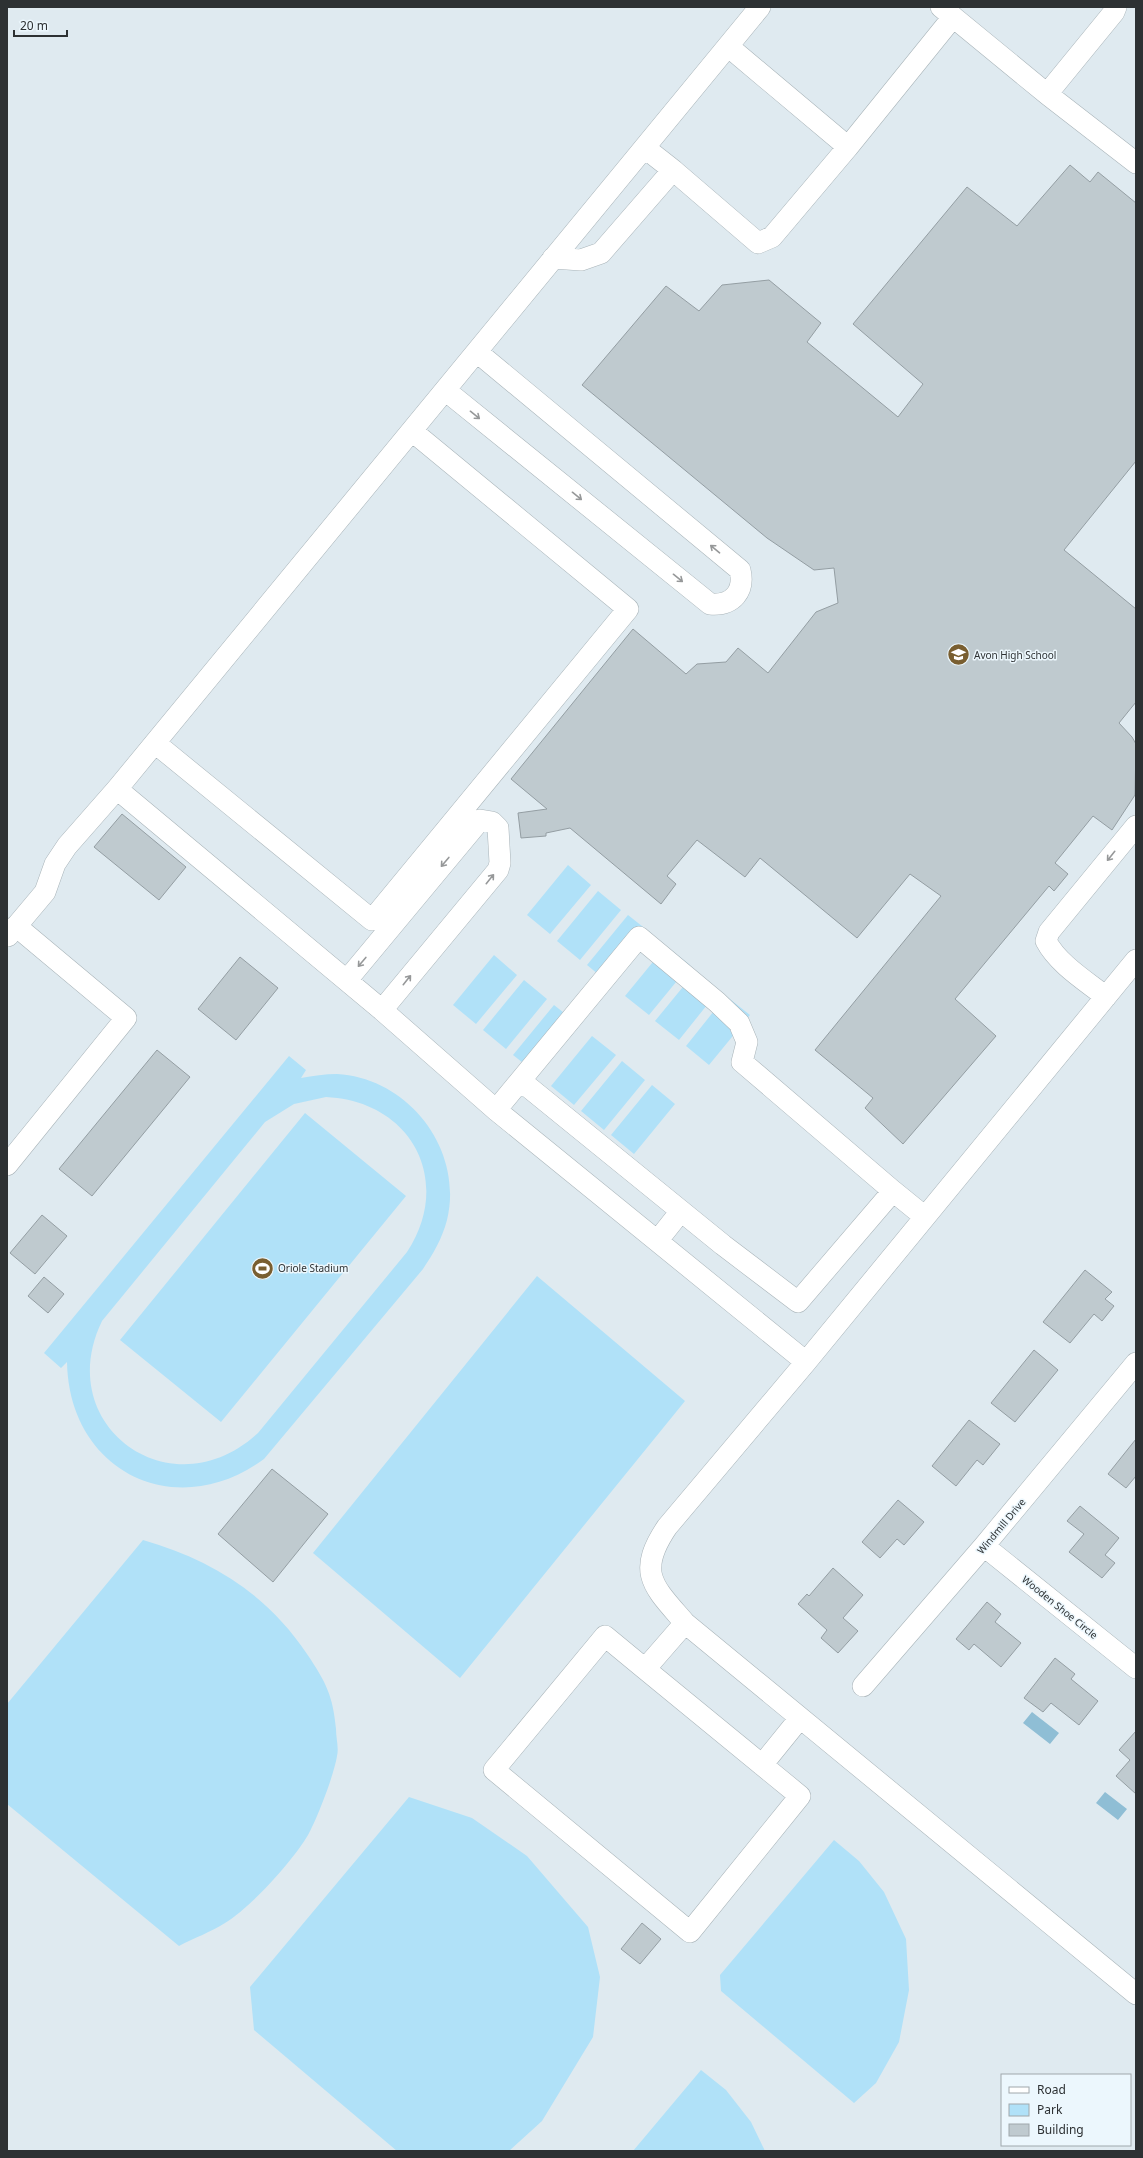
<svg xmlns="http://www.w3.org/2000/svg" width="1143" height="2158" viewBox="0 0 1143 2158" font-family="'Noto Sans',sans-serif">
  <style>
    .green { fill: #b0e1f8; fill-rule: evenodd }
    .water { fill: #8fbed5 }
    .building { fill: #bfcacf; stroke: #949ea3 }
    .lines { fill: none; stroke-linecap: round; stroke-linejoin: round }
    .minor-casing { stroke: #a9b4b9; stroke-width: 22 }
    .minor { stroke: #fff; stroke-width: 21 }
    .oneway { stroke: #969899 }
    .labels { text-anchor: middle; stroke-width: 3; stroke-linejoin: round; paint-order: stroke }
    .poi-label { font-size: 10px; fill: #2d3133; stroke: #ecf7fd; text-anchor: start }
    .street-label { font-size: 10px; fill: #2d3133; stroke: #ecf7fd }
  </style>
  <rect width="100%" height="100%" fill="#dfeaf0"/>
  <path class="green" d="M568,865L591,885L550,934L527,915Z
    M598,891L621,910L580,960L557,941Z
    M628,915L652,934L610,984L587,965Z
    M666,946L690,965L649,1015L625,996Z
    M494,955L517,975L476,1024L453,1005Z
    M696,971L719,990L679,1040L655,1021Z
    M524,980L547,999L506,1049L483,1030Z
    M726,996L750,1015L709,1065L686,1046Z
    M554,1005L578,1024L537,1074L513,1055Z
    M592,1036L616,1055L574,1105L551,1086Z
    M289,1056L306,1070L301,1078C313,1076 325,1074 337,1074C409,1078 464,1150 447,1220C442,1239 433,1254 423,1269L264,1459C176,1524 69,1472 67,1362L61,1368L44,1353ZM326,1097C411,1101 454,1180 407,1252L258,1433C172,1513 51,1426 102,1321L265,1122L294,1104Z
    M622,1061L645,1080L604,1130L581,1111Z
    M652,1085L675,1104L634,1154L611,1135Z
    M305,1113L406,1196L221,1422L120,1340Z
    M537,1276L685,1401L460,1678L313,1553Z
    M143,1540C212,1560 267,1594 307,1654C326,1682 333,1696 336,1729C336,1738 339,1748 337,1756C334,1775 317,1819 308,1835C292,1862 252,1906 225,1923C211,1932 194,1938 179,1946L7,1804V1704Z
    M409,1797L472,1818L527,1856L588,1927L600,1977L593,2037L542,2121L509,2151H397L254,2030L250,1987Z
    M834,1840L859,1861L884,1892L906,1939L909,1990L899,2042L876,2083L854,2103L721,1991L720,1975Z
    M701,2070L726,2090L751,2122L765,2151H633Z"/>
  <path class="water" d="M1032,1712L1059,1733L1050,1744L1023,1723Z
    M1105,1792L1127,1809L1118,1820L1096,1803Z"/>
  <path class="building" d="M1070,165L1090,182L1098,172L1136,203V461L1064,550L1136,609V702L1119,723L1132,737L1136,744L1135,795L1112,830L1093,816L1055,863L1068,874L1054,891L1049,886L955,999L996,1036L903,1144L865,1108L873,1098L815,1050L941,896L910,874L857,938L760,858L745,877L697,840L667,876L676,884L661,904L570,828L546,833V836L521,838L518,813L547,809L511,779L633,629L686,674L697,664L726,662L738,648L768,673L816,612L838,603L834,568L814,570L767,538L582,385L666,286L699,311L722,285L769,280L821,323L807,342L898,417L923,384L853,324L967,187L1017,226Z
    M122,814L186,867L159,900L94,847Z
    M240,957L278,988L236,1040L198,1009Z
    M157,1050L190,1077L92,1196L59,1169Z
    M42,1215L67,1236L35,1274L10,1253Z
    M1085,1270L1112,1292L1105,1299L1114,1306L1102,1321L1094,1314L1070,1343L1043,1322Z
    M44,1277L64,1294L48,1313L28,1296Z
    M1034,1350L1058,1370L1015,1422L991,1403Z
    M969,1420L1000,1444L983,1465L977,1460L956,1486L932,1466Z
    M1136,1439V1476L1126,1488L1108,1474Z
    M272,1469L328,1514L273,1582L218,1534Z
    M898,1500L924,1522L904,1545L897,1539L880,1558L862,1542Z
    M1080,1506L1119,1538L1105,1555L1115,1563L1102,1578L1069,1552L1084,1534L1067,1521Z
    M833,1568L863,1595L843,1618L858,1631L838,1653L821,1638L827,1630L798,1604L807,1594L809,1596Z
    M987,1602L1001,1614L995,1622L1021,1643L1001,1667L974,1644L969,1650L956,1639Z
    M1055,1658L1075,1674L1071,1679L1098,1701L1079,1725L1051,1703L1043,1712L1024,1698Z
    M1136,1731V1794L1116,1776L1130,1760L1119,1750Z
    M642,1923L661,1939L640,1964L621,1949Z"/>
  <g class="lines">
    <defs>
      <path id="minor" d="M760,7L117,789L382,1010L496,1110L806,1362
        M941,7L1047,94L1114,12L1116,7
        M1047,94L1136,163
        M848,147L953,17
        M645,148L673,170
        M553,258L581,260L601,253L673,170L758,243L772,237L848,147L729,47
        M445,390L710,604C733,606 745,591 740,570L477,352
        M155,743L372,920L628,609L412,431
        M8,936L45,892L55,864L67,846L117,789
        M1136,960L806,1362L667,1527C636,1573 653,1586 685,1623L1136,1994
        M347,980L480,820L492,822L498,828L500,863L498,870L382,1010
        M1106,997C1086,981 1058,964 1046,941L1049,932L1136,826
        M496,1110L639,937L717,1002L739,1023L747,1042L742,1062L893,1191L798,1302L723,1245L521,1081
        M7,1165L126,1018L16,926
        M893,1191L925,1217
        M658,1240L681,1211
        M984,1546L1136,1668
        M645,1669L800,1796L690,1932L494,1770L605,1636L645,1669L685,1623
        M863,1686L984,1546L1136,1363
        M762,1765L800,1718"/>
    </defs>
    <use href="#minor" class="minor-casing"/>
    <use href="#minor" class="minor"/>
  </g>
  <defs><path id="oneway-shaft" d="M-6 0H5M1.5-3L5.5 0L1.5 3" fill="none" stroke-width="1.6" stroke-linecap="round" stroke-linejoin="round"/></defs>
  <g class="oneway">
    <use href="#oneway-shaft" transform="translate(475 415) rotate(39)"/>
    <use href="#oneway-shaft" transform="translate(577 496) rotate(39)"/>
    <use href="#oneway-shaft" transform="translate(715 549) rotate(-140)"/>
    <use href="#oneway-shaft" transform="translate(678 578) rotate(39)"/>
    <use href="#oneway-shaft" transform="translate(1111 856) rotate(129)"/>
    <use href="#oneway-shaft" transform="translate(445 862) rotate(130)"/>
    <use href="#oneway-shaft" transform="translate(490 879) rotate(-51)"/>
    <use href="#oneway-shaft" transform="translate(362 962) rotate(130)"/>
    <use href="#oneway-shaft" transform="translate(407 980) rotate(-51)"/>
  </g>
  <defs>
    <symbol id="school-disc" viewBox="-11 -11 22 22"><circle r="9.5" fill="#795e30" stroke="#ecf7fd"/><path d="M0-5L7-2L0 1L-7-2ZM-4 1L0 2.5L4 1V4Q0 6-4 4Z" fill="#fff"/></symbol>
    <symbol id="stadium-disc" viewBox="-11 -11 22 22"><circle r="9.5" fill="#795e30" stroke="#ecf7fd"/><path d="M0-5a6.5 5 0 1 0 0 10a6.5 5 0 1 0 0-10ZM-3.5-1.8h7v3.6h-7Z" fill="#fff"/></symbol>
  </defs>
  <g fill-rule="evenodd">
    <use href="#school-disc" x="946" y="642" width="25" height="25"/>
    <use href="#stadium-disc" x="250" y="1256" width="25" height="25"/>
  </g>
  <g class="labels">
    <g class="poi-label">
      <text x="974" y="659">Avon High School</text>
      <text x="278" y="1272">Oriole Stadium</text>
    </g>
    <g class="street-label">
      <text transform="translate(1001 1526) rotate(-50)" y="4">Windmill Drive</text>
      <text transform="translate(1060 1607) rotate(39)" y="4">Wooden Shoe Circle</text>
    </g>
  </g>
  <rect width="1143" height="2158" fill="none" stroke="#2d3133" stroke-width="16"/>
  <rect x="1001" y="2074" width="130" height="72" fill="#ecf7fd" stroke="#a0a8ac"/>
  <rect x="1009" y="2087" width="20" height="6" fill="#ffffff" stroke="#a0a8ac"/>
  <text x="1037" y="2094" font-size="12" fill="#2d3133">Road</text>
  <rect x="1009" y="2104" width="20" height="12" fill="#b0e1f8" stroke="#a0a8ac"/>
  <text x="1037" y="2114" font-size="12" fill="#2d3133">Park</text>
  <rect x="1009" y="2124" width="20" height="12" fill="#bfcacf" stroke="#a0a8ac"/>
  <text x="1037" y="2134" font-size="12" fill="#2d3133">Building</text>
  <path d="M14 30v6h53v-6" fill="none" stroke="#2d3133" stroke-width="2"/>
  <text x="20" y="30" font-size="12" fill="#2d3133" stroke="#ecf7fd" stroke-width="3" paint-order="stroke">20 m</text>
</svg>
